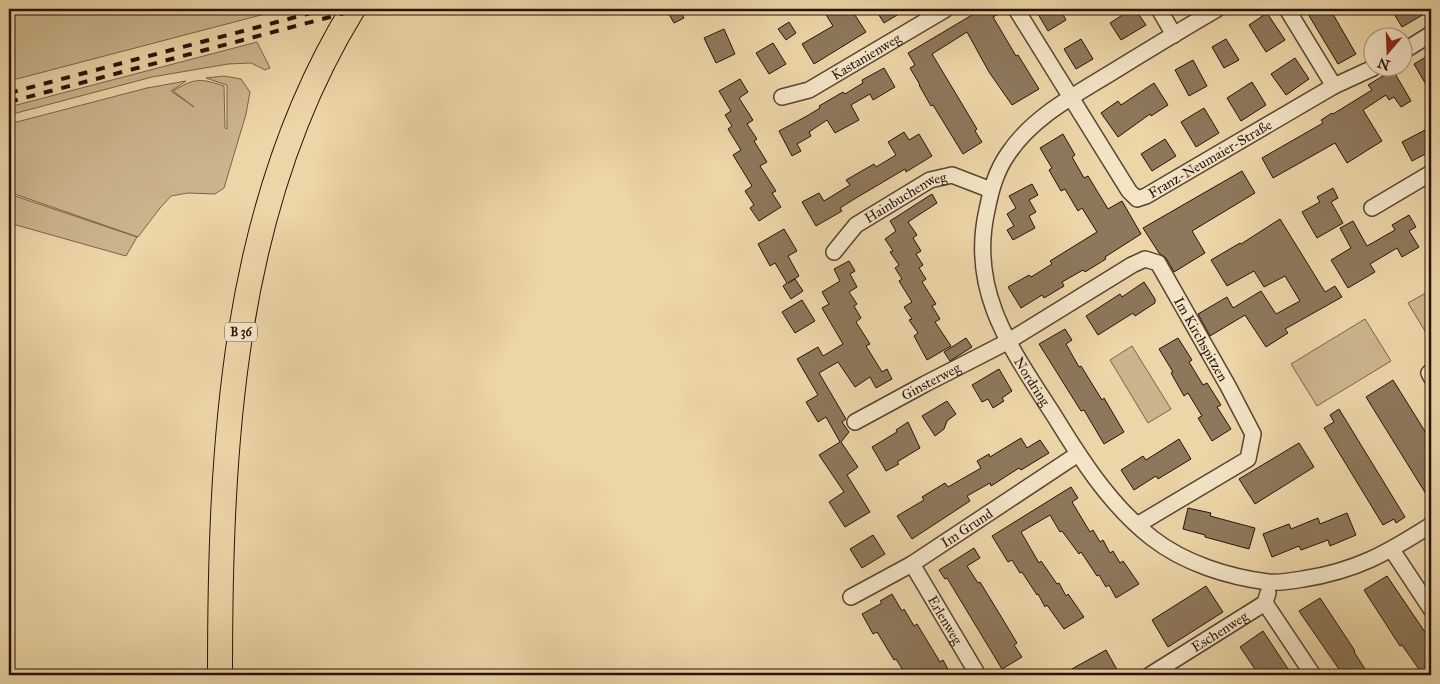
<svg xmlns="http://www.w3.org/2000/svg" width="1440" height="684" viewBox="0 0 1440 684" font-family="'IM FELL Great Primer',serif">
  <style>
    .green { fill: #cbb48c; stroke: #79644a }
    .building { fill: #8d785b; stroke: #271308 }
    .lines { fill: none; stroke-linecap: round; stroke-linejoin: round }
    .minor-casing { stroke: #584430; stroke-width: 18 }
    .primary-casing { stroke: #271308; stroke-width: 26 }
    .minor { stroke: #f3e4c6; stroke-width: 15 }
    .primary { stroke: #ecd5a7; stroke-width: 24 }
    .rail { stroke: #271308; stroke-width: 4; stroke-dasharray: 9 9; stroke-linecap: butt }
    .labels { text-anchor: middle; stroke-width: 5; stroke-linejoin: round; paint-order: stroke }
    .shield { fill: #f3e4c6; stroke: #645241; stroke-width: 1 }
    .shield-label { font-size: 12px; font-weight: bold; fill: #271308 }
    .street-label { font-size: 14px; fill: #271308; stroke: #f3e4c6 }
  </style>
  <rect width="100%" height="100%" fill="#ecd5a7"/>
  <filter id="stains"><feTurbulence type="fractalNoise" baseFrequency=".004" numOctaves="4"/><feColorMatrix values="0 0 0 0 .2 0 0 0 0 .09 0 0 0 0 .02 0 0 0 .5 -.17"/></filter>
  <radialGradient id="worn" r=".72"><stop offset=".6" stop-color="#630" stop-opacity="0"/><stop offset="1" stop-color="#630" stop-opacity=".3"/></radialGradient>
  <path class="green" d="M9,9H284L9,81Z
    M257,42L270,68L265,70L251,63L228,64L152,77L9,115V107Z
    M224,76L241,79L250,92L246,114L224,188L215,194L188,193L171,196L160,208L138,237L9,192V124L147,88L186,81L171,91L194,107L173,91C195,78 200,78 224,86L225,128L227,129V85L206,78Z
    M9,194L137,237L126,256L9,223Z
    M1431,290V341L1408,303Z
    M1365,319L1391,361L1317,406L1291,364Z
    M1132,346L1171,409L1148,423L1110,360Z"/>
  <path class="building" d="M666,9H679L684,18L674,23Z
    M832,9H851L866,32L814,64L802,44L833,26L825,13Z
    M875,9H907L884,23Z
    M982,9H1007L993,17L1016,56L1018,55L1039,89L1012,105L989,72L967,32L932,54L977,129L975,131L982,142L963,154L933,105L931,106L919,85H920L910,68L915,65L908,53Z
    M1035,9H1060L1066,20L1048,31Z
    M1121,9H1135L1146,25L1121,40L1110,23L1124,14Z
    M1305,9H1330L1356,54L1338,64Z
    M1391,9H1431V10L1402,27Z
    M1267,13L1285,40L1266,52L1249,25Z
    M789,22L796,33L786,40L778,29Z
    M724,29L735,54L716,63L704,38Z
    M1081,39L1093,59L1076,69L1064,49Z
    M1226,39L1239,60L1224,68L1212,47Z
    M773,43L786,64L769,74L756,53Z
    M1431,54V93L1414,64Z
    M1295,58L1309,79L1286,95L1271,74Z
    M1193,60L1207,86L1189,96L1175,70Z
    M884,68L895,87L873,100L870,94L851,105L859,120L835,133L827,120L809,132L811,136L797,144L801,151L792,156L779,131L807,116L820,108L819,106L843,92L845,94L863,83L862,80Z
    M1393,70L1411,101L1401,107L1394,97L1389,100L1386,95L1363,110L1382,141L1347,163L1335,143L1273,178L1262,158L1323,123L1321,120L1332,113L1333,114L1372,90L1368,85Z
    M740,79L748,92L739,98L753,120L747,124L757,139L754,141L767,162L760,166L776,191L772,193L781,207L759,221L750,208L754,205L745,191L752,186L733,155L741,150L728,129L732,126L725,115L731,111L719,91Z
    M1252,82L1266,105L1241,121L1227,98Z
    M1154,83L1168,105L1151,116L1150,114L1118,137L1101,113L1118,101L1121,105Z
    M1204,108L1219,133L1196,147L1181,122Z
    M1427,129L1431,137V151L1412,161L1402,142Z
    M904,132L909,140L919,134L932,156L906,172L905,169L856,198L840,208L842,211L816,226L802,202L819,193L824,201L850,185L846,180L874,164L876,167L896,155L888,142Z
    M1063,134L1075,155L1072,157L1084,178L1088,176L1108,209L1122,201L1141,234L1105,257L1106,259L1085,272L1083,270L1062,282L1064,286L1044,298L1042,295L1021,308L1008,287L1029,275L1031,277L1052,264L1050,261L1097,232L1082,208L1078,211L1065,189L1061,191L1049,170L1052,168L1040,148Z
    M1165,139L1176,156L1152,171L1141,154Z
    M1242,171L1255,193L1192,231L1205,253L1174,272L1166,258L1159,253L1143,228Z
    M1032,184L1038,195L1029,200L1036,212L1029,216L1035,228L1013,240L1007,230L1014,226L1007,214L1016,208L1009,196Z
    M1333,188L1338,198L1331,202L1343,223L1317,238L1302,212L1320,202L1317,197Z
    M932,194L937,203L908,222L917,235L913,238L921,251L916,254L923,265L919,268L926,279L922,282L936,304L932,306L940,319L935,322L951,346L927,360L914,336L918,333L909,320L912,319L904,307L912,302L899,281L902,279L895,268L899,265L890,252L893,251L885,239L896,231L890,221Z
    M1409,215L1416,227L1409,231L1419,247L1402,257L1397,248L1370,264L1375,272L1348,288L1331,260L1351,248L1340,228L1353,221L1367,246L1395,230L1392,225Z
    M1280,219L1325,292L1335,286L1342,297L1285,329L1288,333L1266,347L1245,315L1210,336L1198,314L1227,297L1233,308L1261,291L1276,314L1300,301L1285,276L1264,287L1254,271L1227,286L1211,260L1240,243L1241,244Z
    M784,229L797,251L788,256L799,276L788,283L795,279L803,291L791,299L783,286L787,283L775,263L770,266L758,244Z
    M849,261L855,271L850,274L857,287L849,292L857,304L854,306L861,318L856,322L870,344L866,346L882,372L887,369L892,379L876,388L870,377L855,387L838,362L819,373L846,419L842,422L849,432L841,442L858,467L847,475L870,512L845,527L829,502L844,492L819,455L840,442L826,417L818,422L806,402L818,395L797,359L818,347L823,356L843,344L822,308L829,304L822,292L840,281L834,269Z
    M1144,282L1155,299V303L1135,316L1133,313L1098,335L1086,316L1120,294L1122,297Z
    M802,300L815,321L795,333L782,312Z
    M1065,329L1072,340L1066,344L1079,367L1081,366L1102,400L1104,398L1124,432L1104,444L1084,410L1081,411L1039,344Z
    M966,338L972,347L950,361L944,352Z
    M1178,338L1192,360L1189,362L1203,385L1207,383L1221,405L1217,407L1231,429L1212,441L1198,418L1202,416L1188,393L1184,396L1171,373L1173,372L1159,349Z
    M999,369L1012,391L1002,398L1004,401L993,408L988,399L982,402L972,385Z
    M1393,380L1431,441V502L1366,397Z
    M947,401L956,414L947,421L944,429L935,436L922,416Z
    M1339,409L1405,517L1396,523L1394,519L1383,525L1324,428L1334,422L1330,415Z
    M908,422L920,448L897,462L899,464L886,471L872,447L897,432L896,430Z
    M1021,438L1027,448L1040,440L1049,453L1021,470L1019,468L991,486L990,483L967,496L970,501L912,539L897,516L924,500L922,497L945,483L948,487L981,468L977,461L989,454L990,457Z
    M1179,439L1191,459L1158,479L1156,476L1134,490L1121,470L1143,456L1146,460Z
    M1299,443L1314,467L1255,504L1239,479Z
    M1071,487L1078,498L1072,502L1090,532L1093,530L1100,542L1103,540L1110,553L1113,551L1120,563L1123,561L1139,584L1116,598L1109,585L1106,587L1099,575L1097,576L1081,552L1079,554L1062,531L1060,532L1050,515L1021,532L1039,563L1041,561L1057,584L1059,583L1066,596L1068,594L1084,617L1064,629L1047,605L1045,607L1038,594L1037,595L1022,572L1020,573L1012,560L1008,562L992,536Z
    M1188,508L1211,513L1210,516L1255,528L1249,549L1205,537V535L1183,529Z
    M1347,513L1356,535L1330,546L1328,540L1301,550L1299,546L1272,557L1263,534L1289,524L1291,529L1318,518L1320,524Z
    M873,535L885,554L862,568L850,549Z
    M974,548L980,558L967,566L978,583L980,582L1002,618L1017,643L1014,645L1022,657L1002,669L947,578L945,579L939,570Z
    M1387,576L1431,641V675H1423L1402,645L1400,646L1364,590Z
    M1206,586L1223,612L1168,647L1152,620Z
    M892,594L902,611L904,609L914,626L917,624L940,662L943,660L951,675H906L896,659L894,660L877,632L873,634L862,614L882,603L880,601Z
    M1320,598L1355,651L1354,652L1369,675H1343L1299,611Z
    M1263,631L1292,675H1259L1240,647Z
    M1106,650L1120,675H1061Z"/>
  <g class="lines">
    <defs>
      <g id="minor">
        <path id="s1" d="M1016,9L1129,191L1137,199L1146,196L1334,86L1373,68"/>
        <path d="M1159,9L1174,35"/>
        <path id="s2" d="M1217,9C1183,29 1148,50 1114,71C1077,94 1033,116 1008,154C996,171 991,190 987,210C968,293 1013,351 1055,417C1082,461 1111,506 1152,538C1184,563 1228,577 1268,582C1279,583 1292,581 1303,579C1356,571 1387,553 1431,525"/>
        <path d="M1287,9L1334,86"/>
        <path d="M1402,52L1431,34"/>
        <path id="s3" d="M782,97L809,90L946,9"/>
        <path d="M1372,208L1431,173"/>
        <path id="s4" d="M834,252L856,225L930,180L952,175L991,190"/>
        <path d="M1431,371L1429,373L1431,377"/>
        <path id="s5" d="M855,422L925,384L1007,342L1132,265L1145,259L1158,263L1228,386L1253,434L1248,459L1137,525"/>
        <path d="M1392,550L1431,609"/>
        <path id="s6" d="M912,564L978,675"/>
        <path d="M1268,593L1265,603L1313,675"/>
        <path id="s7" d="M851,597L912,564L1078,454"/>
        <path id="s8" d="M1150,675L1265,603"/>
      </g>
      <path id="primary" d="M220,675C220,449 231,207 353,9"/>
    </defs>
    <use href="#minor" class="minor-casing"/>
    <use href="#primary" class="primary-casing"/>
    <use href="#minor" class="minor"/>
    <use href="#primary" class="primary"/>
    <path class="rail" d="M9,93L326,9
      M9,102L360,9"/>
  </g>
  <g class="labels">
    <rect class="shield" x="225" y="322.5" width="32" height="19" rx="4"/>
    <g class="shield-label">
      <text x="241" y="336">B 36</text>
    </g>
    <g class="street-label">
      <text dy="5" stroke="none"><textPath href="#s3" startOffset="94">Kastanienweg</textPath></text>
      <text dy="5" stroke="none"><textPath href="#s1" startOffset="309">Franz-Neumaier-Straße</textPath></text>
      <text dy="5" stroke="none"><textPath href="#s4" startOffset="92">Hainbuchenweg</textPath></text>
      <text dy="5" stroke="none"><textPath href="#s5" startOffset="434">Im Kirchspitzen</textPath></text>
      <text dy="5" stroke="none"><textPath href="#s5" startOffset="86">Ginsterweg</textPath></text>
      <text dy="5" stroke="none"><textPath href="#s2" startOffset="499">Nordring</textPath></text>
      <text dy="5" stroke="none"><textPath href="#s7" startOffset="135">Im Grund</textPath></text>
      <text dy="5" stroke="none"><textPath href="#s6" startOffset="65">Erlenweg</textPath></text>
      <text dy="5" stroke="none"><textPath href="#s8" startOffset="82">Eschenweg</textPath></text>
    </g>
  </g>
  <rect width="1440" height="684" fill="none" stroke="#ecd5a7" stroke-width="30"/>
  <rect x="10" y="10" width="1420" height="664" fill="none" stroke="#271308" stroke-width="2.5"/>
  <rect x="15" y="15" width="1410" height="654" fill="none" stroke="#271308"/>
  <g transform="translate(1388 52) rotate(199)"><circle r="24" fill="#f3e4c6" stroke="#a1907a"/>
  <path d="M0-4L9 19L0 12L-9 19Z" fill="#8f2418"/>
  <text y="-8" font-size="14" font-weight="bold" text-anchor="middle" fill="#271308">N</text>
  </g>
  <rect width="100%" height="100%" filter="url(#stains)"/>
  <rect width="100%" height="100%" fill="url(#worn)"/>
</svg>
